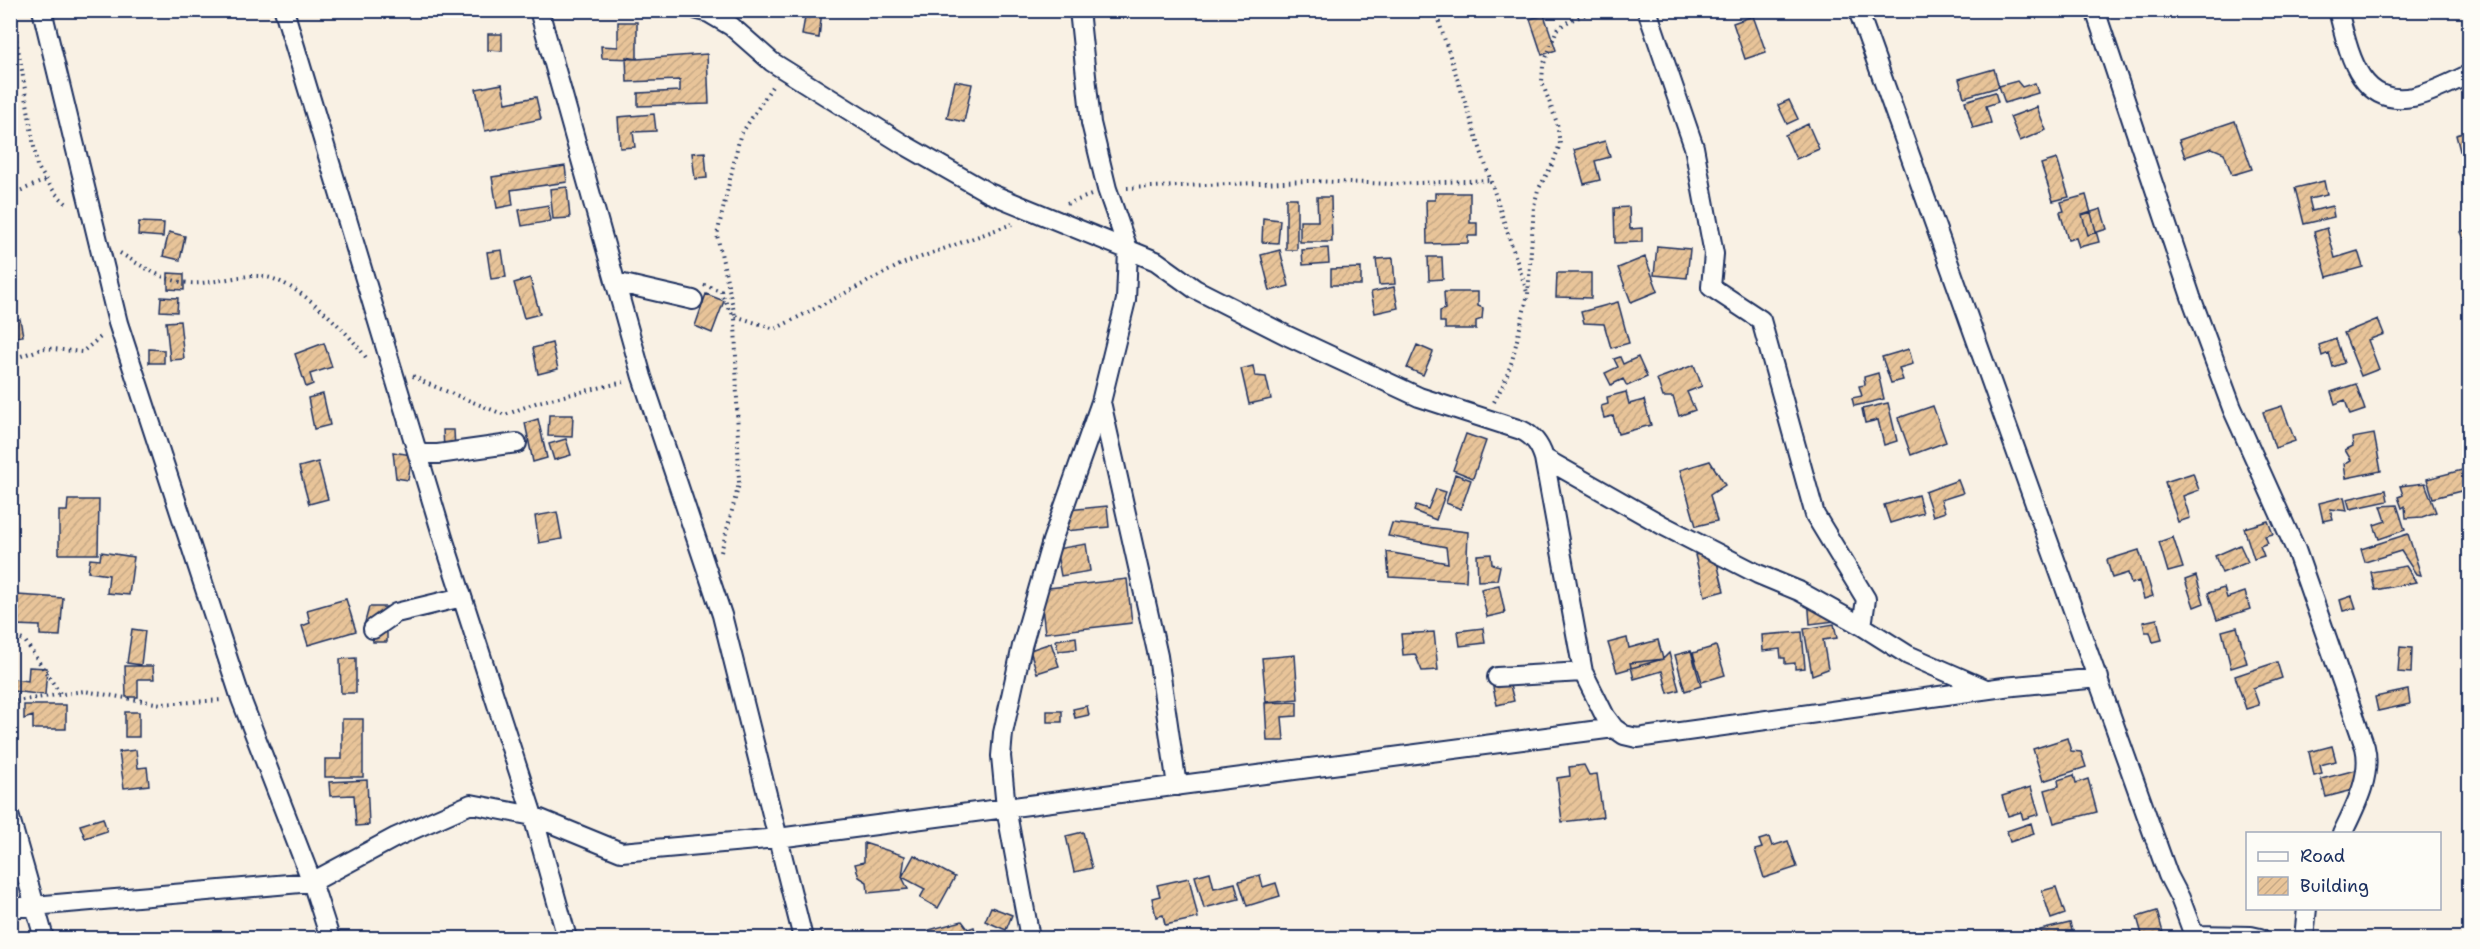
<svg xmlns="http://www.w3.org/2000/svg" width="2480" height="949" viewBox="0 0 2480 949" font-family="'Shantell Sans',sans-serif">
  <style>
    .building { fill: url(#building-hatch); stroke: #1b2f5e; stroke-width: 1.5 }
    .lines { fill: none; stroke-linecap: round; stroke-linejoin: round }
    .street-casing { stroke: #1b2f5e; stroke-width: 22 }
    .path { stroke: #1b2f5e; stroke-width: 4; stroke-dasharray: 1.5 4.5; stroke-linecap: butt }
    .street { stroke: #fdfcf7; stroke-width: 18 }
  </style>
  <defs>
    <pattern id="building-hatch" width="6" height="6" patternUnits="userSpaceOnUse" patternTransform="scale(1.5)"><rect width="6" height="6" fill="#e8c499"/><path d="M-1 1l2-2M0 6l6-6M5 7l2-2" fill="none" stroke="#c6a986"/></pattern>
  </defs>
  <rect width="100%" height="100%" fill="#f9f1e4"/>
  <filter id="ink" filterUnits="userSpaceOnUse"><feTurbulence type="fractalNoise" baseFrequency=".0167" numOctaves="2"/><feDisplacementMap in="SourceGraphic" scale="12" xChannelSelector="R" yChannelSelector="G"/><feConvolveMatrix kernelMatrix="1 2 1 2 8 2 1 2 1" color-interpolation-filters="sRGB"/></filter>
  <g filter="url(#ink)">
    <path class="building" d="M783,10H822L819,38L802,35L805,17L783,15Z
      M1544,15L1556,50L1542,55L1530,19Z
      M1753,16L1766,52L1745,59L1733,23Z
      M618,22H637V59L602,58L601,46L618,47Z
      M488,34H502V51L488,50Z
      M707,54L709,104L638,106V93L680,91V80L627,82L626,57L637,59Z
      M1994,69L1999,87L1964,97L1959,79Z
      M955,81L972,84L964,122L947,118Z
      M2017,81L2022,87L2035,83L2038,93L2005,103L1999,86Z
      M502,84L506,103L536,97L541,119L485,131L476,89Z
      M1995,92L1998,102L1986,106L1991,123L1973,128L1965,101Z
      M1789,100L1798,119L1787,124L1778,105Z
      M2037,107L2046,130L2020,141L2010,117Z
      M654,114L656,131L633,132L635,147L620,148L618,117Z
      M2235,121L2252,169L2232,175L2224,153L2212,148L2185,157L2179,140Z
      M1808,124L1819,149L1796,159L1785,135Z
      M2470,131V148L2460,151L2456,135Z
      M1605,141L1610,157L1595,161L1600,180L1584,184L1574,150Z
      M705,152L707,178L695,179L692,153Z
      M2057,159L2069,197L2053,201L2041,164Z
      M565,166L567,182L511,190L513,205L497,208L492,177Z
      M2324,181L2327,195L2309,199L2312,211L2332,206L2334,217L2304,224L2295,188Z
      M567,187L570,218L553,219L550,189Z
      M1435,193H1470V223H1477V236H1468V243L1427,244L1426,200H1435Z
      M2086,195L2099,242L2079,247L2076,238L2068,240L2060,212L2064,211L2061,202Z
      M1317,197H1331L1332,242H1300V221H1318Z
      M1286,198H1297V250H1286Z
      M548,205L551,221L522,226L519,210Z
      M1629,207L1630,229L1642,228V242L1615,243L1614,208Z
      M2101,209L2107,229L2088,235L2082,215Z
      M1263,218L1280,220L1278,243L1262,242Z
      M139,222L164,223L163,237L138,235Z
      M2327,228L2335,258L2358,251L2363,267L2327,277L2314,232Z
      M2470,228V254L2460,232Z
      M169,232L185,236L180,260L163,256Z
      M1657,246L1690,249L1687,278L1654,275Z
      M1328,248L1329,263L1303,265L1302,250Z
      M502,250L506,277L491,279L487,252Z
      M1280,250L1289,286L1270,291L1261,255Z
      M1428,257H1442L1443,279L1429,280Z
      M1645,257L1658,291L1631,302L1618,268Z
      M1393,258L1395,284L1379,285L1376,259Z
      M1361,268V285H1331V269Z
      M168,273L184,274V290L168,289Z
      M1557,273H1591V298L1556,297Z
      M530,278L540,314L524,318L514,283Z
      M1394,287L1398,308L1375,313L1371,292Z
      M1444,292H1478V306L1483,308L1482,319L1476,321V329H1445V322H1440V311L1445,309Z
      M706,294L724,301L712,333L695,326Z
      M161,297L178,298L177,312L160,311Z
      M1618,302L1629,343L1611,348L1604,324L1584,323L1581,312Z
      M20,319L23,336L10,338V320Z
      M2378,319L2384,334L2368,340L2379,369L2361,376L2344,333Z
      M180,321L184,359L170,360L166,322Z
      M2336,339L2344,363L2333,367L2329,353L2322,356L2319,345Z
      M324,343L332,367L310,374L313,384L306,387L295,354Z
      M552,343L558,369L538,374L533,348Z
      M1417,345L1433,352L1423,375L1407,368Z
      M149,349L164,350V363H149Z
      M1909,349L1913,364L1899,368L1903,380L1891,383L1882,357Z
      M1620,357L1623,364L1638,357L1647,377L1627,386L1623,379L1611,385L1605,373L1618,367L1614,359Z
      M1694,365L1702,386L1687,392L1695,410L1679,416L1673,397H1663L1657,379Z
      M1253,366L1255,376L1266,377L1271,399L1249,404L1241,369Z
      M1878,373L1884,399L1854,406L1852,398L1862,396L1859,386L1865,385L1864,377Z
      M2356,384L2365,410L2350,415L2345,400L2335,404L2331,392Z
      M1626,392L1629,404L1644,400L1651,425L1618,434L1613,416L1604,418L1601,406L1608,404L1607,397Z
      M323,394L330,425L314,429L308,398Z
      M1888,403L1897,441L1884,445L1878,420L1865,423L1862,409Z
      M1933,406L1946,442L1911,455L1898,418Z
      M2282,406L2295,441L2275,448L2263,412Z
      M549,415H573L572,437L548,436Z
      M538,419L547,458L533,462L525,423Z
      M443,430H454L455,449H444Z
      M1466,434L1486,441L1473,478L1453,470Z
      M2374,434L2381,471L2346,478L2344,464L2351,460L2345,450L2353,446L2352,438Z
      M566,439L571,455L554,460L549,444Z
      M393,452L412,455L408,480L396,478Z
      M1710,461L1725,485L1710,495L1717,521L1696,526L1680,470Z
      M318,462L328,499L309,504L299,467Z
      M2470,468V492L2469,489L2433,498L2427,479Z
      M2193,473L2199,490L2183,496L2190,518L2178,522L2165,482Z
      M1455,474L1471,480L1461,509L1446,503Z
      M1958,480L1963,493L1941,500L1945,512L1933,516L1925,492Z
      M2425,483L2436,512L2422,517L2406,518L2405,506L2402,508L2398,497L2403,495L2400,486Z
      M1436,489L1446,492L1436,520L1414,511L1416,505L1428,509Z
      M2386,490L2388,501L2350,509L2347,499Z
      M1918,495L1923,513L1890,523L1884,505Z
      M2344,497L2347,511L2330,509L2333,519L2323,521L2319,503Z
      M68,500H99L98,554H59V511H67Z
      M2397,505L2405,530L2379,539L2374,525L2386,521L2381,506Z
      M1107,506L1109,527L1065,531L1068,510Z
      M557,512L562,539L539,543L535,516Z
      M2268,521L2273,534L2265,536L2268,543L2260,546L2264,556L2254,559L2244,528Z
      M1392,523L1468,532L1466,581L1389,577L1387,552L1448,563L1446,547L1388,536Z
      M2408,534L2421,575L2416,574L2401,551L2365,562L2361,549Z
      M2173,537L2183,568L2168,572L2159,542Z
      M1086,544L1090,571L1061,576L1056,549Z
      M2240,545L2248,562L2222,573L2215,556Z
      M1714,550L1724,591L1705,596L1695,555Z
      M2139,550L2153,596L2144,599L2139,581L2131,584L2128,573L2112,578L2107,560Z
      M101,552L134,557L129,595L107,593L109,575L88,572L90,559L100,560Z
      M1491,554L1492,564L1500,566L1497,580L1478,581L1477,555Z
      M2406,566L2416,582L2375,590L2371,572Z
      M2196,576L2204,603L2194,607L2185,580Z
      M1127,579L1132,623L1045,633L1040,589Z
      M1499,585L1505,613L1487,617L1481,589Z
      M2224,588L2227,598L2245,592L2250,609L2217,620L2208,593Z
      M17,595L63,598L60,636L40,635V626L15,625Z
      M2352,596L2356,608L2343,611L2340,600Z
      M1808,597L1836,621L1810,624Z
      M346,599L356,631L308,645L302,626L310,623L307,610Z
      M369,607H387V642H373L372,632L364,626Z
      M2157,619L2162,640L2153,642L2150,632H2145L2143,622Z
      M1834,624L1837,638L1823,640L1828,669L1812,675L1804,629Z
      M2237,627L2247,663L2231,668L2222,631Z
      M1483,628L1485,643L1460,646L1458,631Z
      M132,629L145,631L141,665L127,663Z
      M1434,632L1438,670L1422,671L1415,654L1403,655L1401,634Z
      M1802,632L1805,668L1795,669V663L1785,664V658H1781L1780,649L1763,651L1762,635Z
      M1076,637L1077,649L1058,651L1056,640Z
      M1627,638L1629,648L1658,640L1663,659L1617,672L1608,643Z
      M1051,643L1059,666L1037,673L1030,650Z
      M1716,646L1725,675L1702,682L1693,653Z
      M2400,647L2412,648L2411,673L2398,672Z
      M1691,651L1701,686L1685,691L1675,655Z
      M1669,653L1679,690L1668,693L1662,671L1634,679L1630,663L1663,659Z
      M1295,655L1298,699L1266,702L1262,658Z
      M356,658V693H341L340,659Z
      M2277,662L2282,678L2253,688L2259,705L2246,709L2235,676Z
      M125,666H153L154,679H138V697H126Z
      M29,667L47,668L45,695L13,691L14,679L28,681Z
      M1506,670L1514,701L1497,705L1490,674Z
      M2408,690L2410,704L2378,711L2375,697Z
      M1297,702V716L1282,717L1284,741H1267L1265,703Z
      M24,705H66V729H33V716L24,719Z
      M1087,706L1089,715L1075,718L1073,709Z
      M1047,711H1062V722H1047Z
      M125,712H139V737H125Z
      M342,719H363V777H325V759H342Z
      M2067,738L2071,751L2081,752L2086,767L2043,781L2033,749Z
      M2332,746L2336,761L2320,765L2322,774L2314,776L2309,752Z
      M136,750L138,768L147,767L149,785L124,788L119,752Z
      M1584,765L1589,775L1597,774L1603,817L1562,822L1557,778L1570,776L1569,767Z
      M2356,770L2361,788L2326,797L2321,779Z
      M2074,775L2076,783L2088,779L2097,812L2054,823L2045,790L2059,786L2058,780Z
      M367,780L369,825L356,826L354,795L330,796L329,782Z
      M2031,787L2039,814L2023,819L2021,812L2008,816L2002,796Z
      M103,818L107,831L85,838L80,825Z
      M2031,823L2034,834L2010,842L2007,831Z
      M1083,832L1092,868L1074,872L1066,836Z
      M1769,837L1772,846L1788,841L1797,867L1764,878L1755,850L1762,848L1759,840Z
      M864,843L905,856L902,877L908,889L868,893L867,882L859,877L855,864L864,862Z
      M914,855L955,877L938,908L920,898L925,889L902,877Z
      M1210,872L1214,888L1235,883L1239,899L1204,908L1195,876Z
      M1260,875L1263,887L1276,883L1280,896L1247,906L1239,881Z
      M1189,878L1198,918L1165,925L1163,915L1156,917L1152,898L1160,896L1157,885Z
      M2056,887L2065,914L2051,919L2042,891Z
      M991,907L1012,915L1006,930L985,921Z
      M2157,911L2164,936L2143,938L2137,917Z
      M962,921L968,929L974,927L977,938H931L929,930Z
      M2070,923L2074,938H2042L2040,930Z"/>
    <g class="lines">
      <defs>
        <path id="street" d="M42,10L118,323L241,699L312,882L330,938
          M284,10L444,541L533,816L567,938
          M539,10L642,377L722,615L803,938
          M698,10L709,13L731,26L772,62L903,144L989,193L1156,261L1195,289L1288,336L1419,397L1521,430C1534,436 1540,445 1544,458L1583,672L1605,716L1614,728L1624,735L1637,738L2004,687L2099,678
          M1647,10L1694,147L1714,254L1711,287L1761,320L1815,515L1866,599L1862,626
          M1858,10L2168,875L2180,898L2195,938
          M2095,10L2191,297L2232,408L2296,550L2365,747C2372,776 2355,807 2342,834
          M2338,10C2349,52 2358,107 2413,97C2432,93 2452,82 2470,74
          M615,282L693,300
          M1101,402L1158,656L1177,786
          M418,454H438L517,443
          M1544,458L1664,526L1758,574L1799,591L1862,626L1908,655L1986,689
          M373,629L396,613L462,597
          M1497,677L1583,672
          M10,818L44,938
          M10,908L312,882L396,837L471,804L533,816L621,852L778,838L1614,728
          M2195,935L2251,936L2260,938
          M1030,938L1006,808L1001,756L1003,733L1022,646L1052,541L1101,402L1126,300L1127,275L1128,249L1107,189L1091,123L1079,10
          M2304,938L2307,908"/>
      </defs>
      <use href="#street" class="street-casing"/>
      <path class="path" d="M13,10V26L20,58L37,166L55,193L69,206
        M1435,10L1527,292
        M1127,188L1310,181L1394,184L1491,180
        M10,195L46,180
        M1067,204L1091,195
        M120,253C150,271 174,288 209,282C225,280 244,275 260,276C294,278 348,331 367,359
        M704,285L721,291L729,310L735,316L775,329L902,264L1012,224
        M10,360L44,348L82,352L103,335
        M413,376L426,383L505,415L538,402L624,382
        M1494,402L1504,383L1512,361L1528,294L1534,206L1538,190L1553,163L1560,144L1557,123L1542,82L1543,66L1557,29L1569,21L1596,10
        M721,552L739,484L735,316L717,235L740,136L773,85
        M10,634L25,641L61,695
        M10,702L84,691L161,704L222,700"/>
      <use href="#street" class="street"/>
    </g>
  </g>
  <rect width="2480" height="949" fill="none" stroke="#fdfcf7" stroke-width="36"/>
  <rect x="18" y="18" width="2444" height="913" fill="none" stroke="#1b2f5e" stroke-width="2" filter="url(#ink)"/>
  <rect x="2246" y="832" width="195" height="78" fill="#fdfcf7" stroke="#a3aaba" stroke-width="1.5"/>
  <rect x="2258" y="852" width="30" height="9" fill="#fdfcf7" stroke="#a3aaba" stroke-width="1.5"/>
  <text x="2300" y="862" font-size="18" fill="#1b2f5e">Road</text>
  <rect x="2258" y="877" width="30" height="18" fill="url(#building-hatch)" stroke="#a3aaba" stroke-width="1.5"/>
  <text x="2300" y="892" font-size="18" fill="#1b2f5e">Building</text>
</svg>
